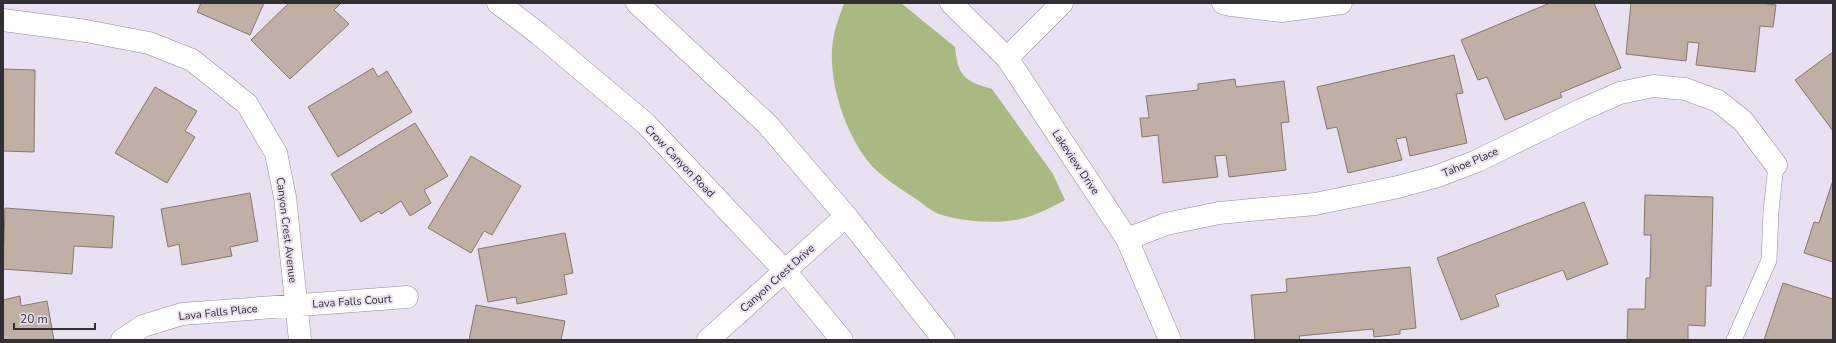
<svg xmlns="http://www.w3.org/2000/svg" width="1836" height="343" viewBox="0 0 1836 343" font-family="'Nunito Sans',sans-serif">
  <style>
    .green { fill: #a9b981 }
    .building { fill: #bfafa4; stroke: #87786e }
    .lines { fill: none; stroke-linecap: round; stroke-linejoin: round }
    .lane-casing { stroke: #948c9b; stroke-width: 16 }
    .street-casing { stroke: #948c9b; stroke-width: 23 }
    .secondary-casing { stroke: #948c9b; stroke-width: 23 }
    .lane { stroke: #fff; stroke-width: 15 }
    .street { stroke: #fff; stroke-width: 22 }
    .secondary { stroke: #fff; stroke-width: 22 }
    .labels { text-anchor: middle; stroke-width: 4; stroke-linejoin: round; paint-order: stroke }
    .street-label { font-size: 11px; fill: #312e34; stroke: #e9e0f1 }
  </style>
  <rect width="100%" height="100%" fill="#e9e0f1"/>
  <path class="green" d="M844,3H901L955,47C958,76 964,81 992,89L1053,174L1065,200C1052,207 1035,216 1020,219C995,224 963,222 939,214C930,211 921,202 913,197C899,188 884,178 872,166C845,136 825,75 834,35C836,24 841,13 844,3Z"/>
  <path class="building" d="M201,3H264L250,35L197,12Z
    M289,3H341L334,10L349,24L290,79L251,40Z
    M1550,3H1594L1621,68L1560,93L1562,97L1505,120L1487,77L1478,80L1461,40Z
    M1631,3H1761L1776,5L1773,27L1760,26L1755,72L1696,65L1699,43L1688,42L1686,61L1626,54Z
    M1833,52V131L1795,80Z
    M1454,55L1463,93L1456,94L1467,143L1410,156L1406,137L1396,139L1402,160L1348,173L1337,127L1327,129L1317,87Z
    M373,68L378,77L387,71L412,112L338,157L308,107Z
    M3,69L35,70L34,152L3,151Z
    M1235,79L1236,87L1284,81L1289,122L1281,123L1286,170L1229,177L1226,155L1215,156L1218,177L1163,183L1158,135L1142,137L1140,118H1149L1146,96L1198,90V84Z
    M155,87L197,111L185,131L195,137L167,183L115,153Z
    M415,123L448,176L424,190L431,203L410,216L401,201L381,214L379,211L361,222L331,174Z
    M471,156L521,186L492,235L484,231L471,253L428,228Z
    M1833,180V262L1804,253L1814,222L1819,223Z
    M250,193L258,241L230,247L232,256L182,265L179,244L168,247L161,209Z
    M1645,195L1713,197L1711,286H1706L1705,326L1688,325V340H1627L1628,309H1645L1646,278H1650L1651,235H1644Z
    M1584,202L1608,264L1567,280L1563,270L1495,295L1499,306L1461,320L1437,258Z
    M5,208L114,216L112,248L74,246L72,274L3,269Z
    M565,233L573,273L564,275L567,294L517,304L516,297L488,302L478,249Z
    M1410,267L1416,328L1400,330V334L1374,337L1373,329L1299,336L1300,340H1255L1251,295L1287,292L1286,279Z
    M1783,283L1833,299V340H1764Z
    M20,296L21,306L47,301L54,340H3V300Z
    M476,305L565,321L561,340H469Z"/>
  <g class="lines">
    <defs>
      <path id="lane" d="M1734,340L1769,260L1771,211L1776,165"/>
      <path id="street" d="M951,3L1007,58L1127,239L1170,340
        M1223,3L1231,5L1282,11L1341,3
        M3,20L86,31L149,43L192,60L247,104L276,153L285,197L300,340
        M1007,58L1062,3
        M1127,239L1166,224L1219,213L1315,204L1398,187L1438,176L1477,161L1581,110L1620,93L1653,86L1685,89L1718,101L1743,121L1776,165
        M122,340L143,326L182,314L407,297
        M708,340L846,216"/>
      <path id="secondary" d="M498,3L539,34L646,124L785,271L842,340
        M637,3L767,124L846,216L944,340"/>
    </defs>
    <use href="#lane" class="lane-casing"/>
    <use href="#street" class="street-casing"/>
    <use href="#secondary" class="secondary-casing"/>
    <use href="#lane" class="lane"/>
    <use href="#street" class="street"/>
    <use href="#secondary" class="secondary"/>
  </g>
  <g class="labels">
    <g class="street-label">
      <text transform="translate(680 161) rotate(46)" y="4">Crow Canyon Road</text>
      <text transform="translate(1076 162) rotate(56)" y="4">Lakeview Drive</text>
      <text transform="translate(1470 162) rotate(-23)" y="4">Tahoe Place</text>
      <text transform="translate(287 230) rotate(83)" y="4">Canyon Crest Avenue</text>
      <text transform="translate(777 278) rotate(-42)" y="4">Canyon Crest Drive</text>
      <text transform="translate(352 301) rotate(-4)" y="4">Lava Falls Court</text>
      <text transform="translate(218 312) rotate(-6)" y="4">Lava Falls Place</text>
    </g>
  </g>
  <rect width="1836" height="343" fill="none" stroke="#312e34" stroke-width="8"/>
  <path d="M14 323v6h81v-6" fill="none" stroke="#312e34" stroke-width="2"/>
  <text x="20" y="323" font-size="12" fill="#312e34" stroke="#e9e0f1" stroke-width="3" paint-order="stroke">20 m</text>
</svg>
